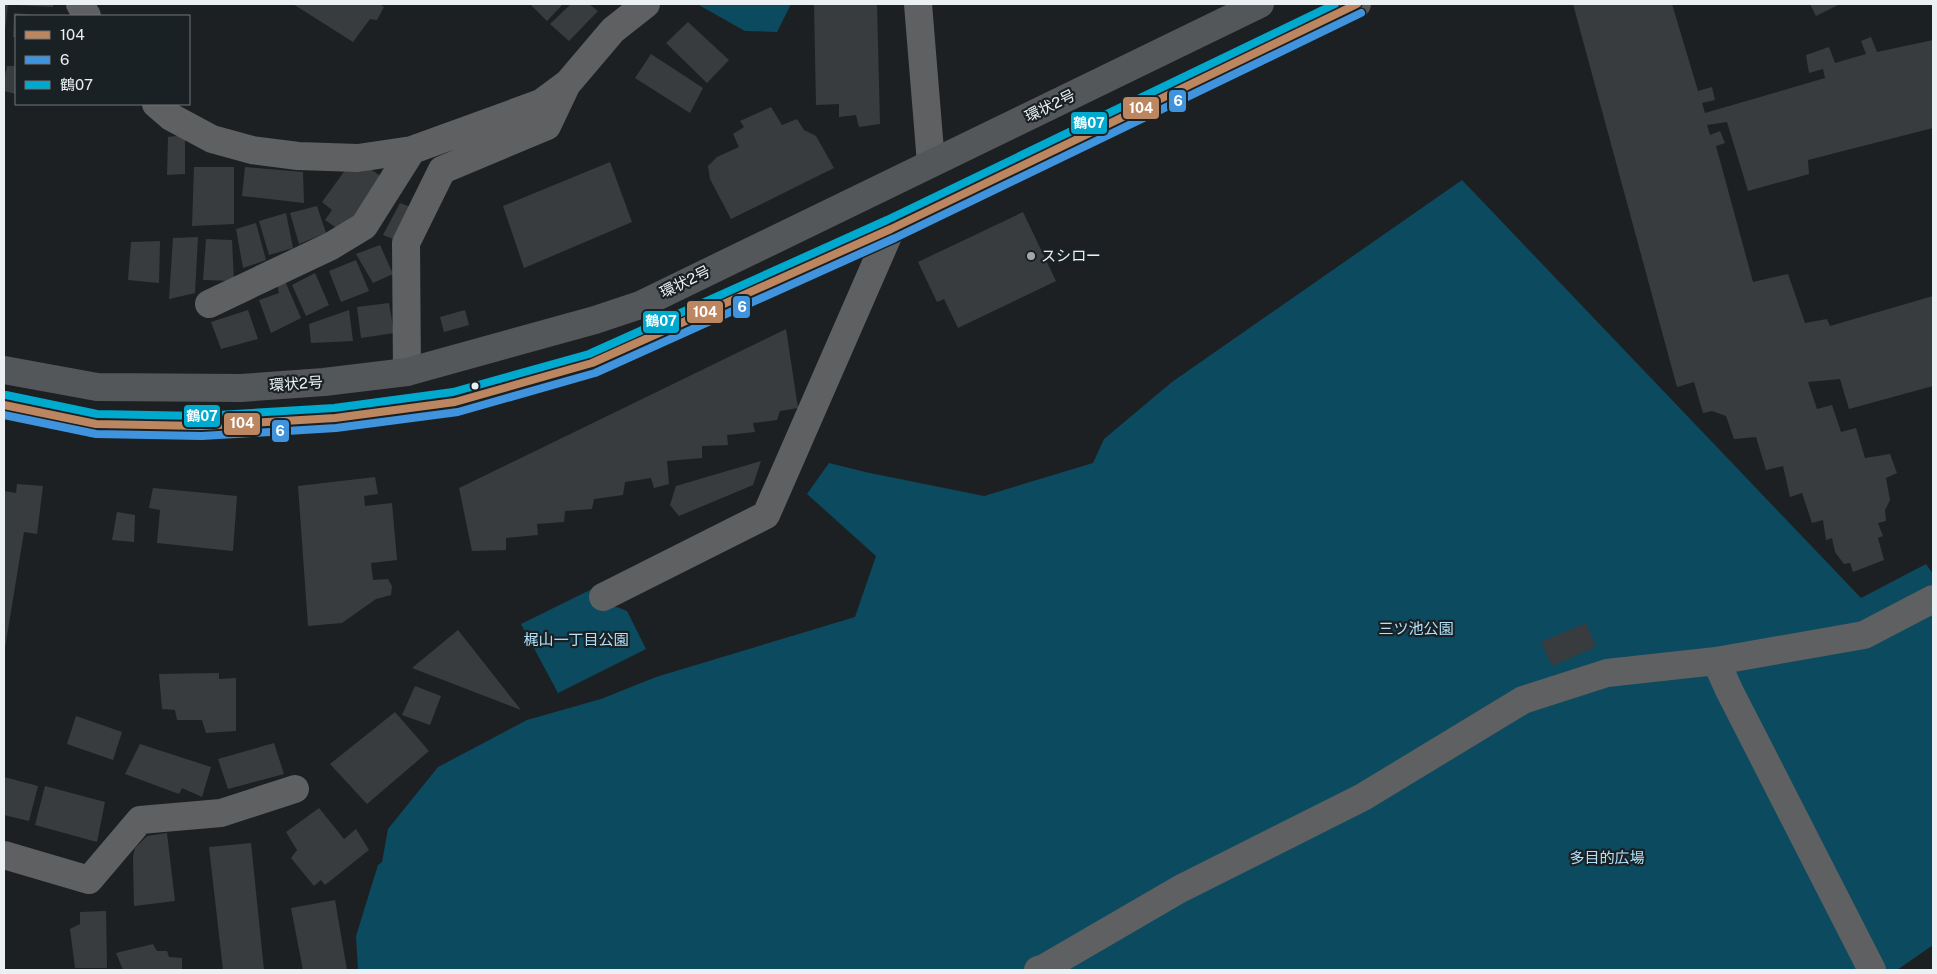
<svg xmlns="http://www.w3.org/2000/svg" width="1937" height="974" viewBox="0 0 1937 974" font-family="'Public Sans','Noto Sans JP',sans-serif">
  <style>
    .green { fill: #0c4a5f }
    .building { fill: #393c3e }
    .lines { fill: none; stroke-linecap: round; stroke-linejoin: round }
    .minor { stroke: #5e6061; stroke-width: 28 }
    .major { stroke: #545759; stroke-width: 28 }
    .bus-1-casing { stroke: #1a2125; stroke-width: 11 }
    .bus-2-casing { stroke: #1a2125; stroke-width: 11 }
    .bus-3-casing { stroke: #1a2125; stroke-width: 11 }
    .bus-1 { stroke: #bb8660; stroke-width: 8 }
    .bus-2 { stroke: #4094de; stroke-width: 8 }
    .bus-3 { stroke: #00a9ce; stroke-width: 8 }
    .poi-dot { fill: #a3a7aa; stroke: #1a2125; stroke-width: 2 }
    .bus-dot { fill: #ebf0f3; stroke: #1a2125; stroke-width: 2 }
    .labels { text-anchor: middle; stroke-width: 4.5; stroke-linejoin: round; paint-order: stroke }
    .street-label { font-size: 15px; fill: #ebf0f3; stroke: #1a2125 }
    .poi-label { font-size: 15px; fill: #ebf0f3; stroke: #1a2125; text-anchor: start }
    .park-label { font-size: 15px; fill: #b2e1f9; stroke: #1a2125 }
    .line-badge { stroke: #1a2125; stroke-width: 2 }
    .badge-label { font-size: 14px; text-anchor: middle; font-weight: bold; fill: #fff }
  </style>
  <rect width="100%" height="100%" fill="#1d2022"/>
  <path class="green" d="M697,4H791L777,32L745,31Z
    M1462,180L1861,598L1926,564L1933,574V945L1897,970H358L356,936L378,865L382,862L388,829L438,767L527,720L601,699L656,677L855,617L876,556L807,494L829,463L865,472L984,496L1093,463L1104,439L1172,382Z
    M592,589L614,606L627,611L646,649L558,693L521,624Z"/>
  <path class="building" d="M4,4H8L5,31H4Z
    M16,4H53V7L16,5Z
    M293,4H380L384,7L377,20L370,19L353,42Z
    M530,4H563L547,21Z
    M571,4H589L598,11L569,41L550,24Z
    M814,4H877L880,124L859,127L856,115L839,117V104L816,105Z
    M1573,4H1672L1698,91L1712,87L1715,100L1702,103L1705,113L1825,78L1823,69L1809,73L1806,55L1829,47L1835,63L1866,54L1861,41L1871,37L1877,52L1933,40V128L1808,160L1809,174L1748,191L1727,122L1707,125L1710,135L1720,131L1725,143L1716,146L1753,282L1788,274L1805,323L1827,319L1830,326L1933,296V386L1849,409L1840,379L1808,382L1817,409L1832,405L1841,432L1856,428L1865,458L1890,454L1897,473L1886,478L1890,500L1885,510L1886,521L1878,523L1883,536L1878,538L1884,560L1853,572L1850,563L1844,564L1835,552L1832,538L1826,540L1823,520L1812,523L1802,493L1790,497L1783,466L1766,470L1756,437L1734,439L1726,416L1712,411L1703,413L1694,382L1677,387Z
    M1810,4H1840L1816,16Z
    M14,13L35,15V16H16V37H13Z
    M688,22L729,60L707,83L666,43Z
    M651,54L703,88L690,113L635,78Z
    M7,66H16V94L4,91V79Z
    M771,107L782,125L797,119L804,130L816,136L834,168L731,219L710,179L708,166L717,157L739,147L733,134L744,127L740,121Z
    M185,135V174L167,175L168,137Z
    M610,162L632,222L524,268L503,206Z
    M353,166L362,172L366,166L382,177L354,223L341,231L325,220L332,210L322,202L346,169Z
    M194,167H234V224L192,226Z
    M245,167L303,172L304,203L242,196Z
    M400,203L411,207L396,240L383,235Z
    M317,206L326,233L299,244L290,213Z
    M1023,212L1056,281L958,328L944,299L937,302L918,262Z
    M286,213L293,248L269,255L259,221Z
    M256,223L266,260L243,268L236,229Z
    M198,237L195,293L169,299L173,238Z
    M206,239L232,240L234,281L203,280Z
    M160,241L159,283L128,280L131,242Z
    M380,245L393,274L373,283L356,254Z
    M356,260L369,291L341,302L329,271Z
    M315,273L329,305L306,316L292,285Z
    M285,281L301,318L271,333L259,300L279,293L277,284Z
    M389,303L394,333L361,338L357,307Z
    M248,310L258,339L221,349L211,322Z
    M349,310L353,341L311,343L309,324Z
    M465,310L469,325L444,332L440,317Z
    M786,329L798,408L780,411L777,420L753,423L755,432L727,435L728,445L702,446V458L667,461L669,484L654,488L651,478L625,482L623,495L594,499L592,509L565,511L564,522L537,524L538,535L506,538V550L472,551L459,488Z
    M761,461L753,485L679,516L670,505L676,486Z
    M375,477L378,494L364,496L365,506L392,503L397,560L371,563L373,580L388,579L392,586L391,595L376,599L342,623L308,626L298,486Z
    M17,484L43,486L37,534L24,532L4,654V491L16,493Z
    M153,488L237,496L233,551L157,543L160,510L149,508Z
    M117,512L135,515L134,542L112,540Z
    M1586,623L1596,647L1552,666L1541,642Z
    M458,630L521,710L412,668Z
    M219,673V679L236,678V731L206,733L202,720H177L175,710L162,709L159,674Z
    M415,686L441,696L430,725L402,715Z
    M395,712L429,751L367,804L330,764Z
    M76,716L122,732L113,760L67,744Z
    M274,743L284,774L228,789L218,759Z
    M140,744L211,767L202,797L182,788L179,794L125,774Z
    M4,777L38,786L29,821L4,815Z
    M45,786L105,802L97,842L35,825Z
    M319,808L344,839L356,829L369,850L325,885L321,880L314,886L291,858L297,850L286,832Z
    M167,833L175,901L134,906L133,856L135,848L147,836Z
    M251,843L264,970H223L209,847Z
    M335,900L347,970H303L291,908Z
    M106,911L107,968H75L70,929L80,924V912Z
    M153,944L157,951H167L169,957L182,958V970H123L116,953Z"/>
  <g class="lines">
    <path class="minor" d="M80,4L87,16
      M918,4L931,163
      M156,104L171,117L212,139L252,150L298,156L358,158L412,150L541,103L568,83L613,30L646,4
      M209,304L331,246L364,226L412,150
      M407,372L406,243L442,170L547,126L566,86
      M603,597L766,515L891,229
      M1716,661L1729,690L1872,970
      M4,855L89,880L140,820L221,813L295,789
      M1038,970L1044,968L1180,889L1363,797L1523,700L1607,673L1716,661L1864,635L1933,599"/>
    <path class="major" d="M4,370L97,387L241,388L324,382L407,372L595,320L640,305L1260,4
      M4,405L96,424L201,426L335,418L455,402L592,363L891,229L1357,4"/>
    <defs>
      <path id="bus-1" d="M4,405L96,424L201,426L335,418L455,402L592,363L891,229L1357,4"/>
      <path id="bus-2" d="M4,415L96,434L202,436L336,428L458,412L595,373L895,238L1361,13"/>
      <path id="bus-3" d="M6,395L97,414L201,416L334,408L453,392L589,354L887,220L1335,4"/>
    </defs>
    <use href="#bus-1" class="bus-1-casing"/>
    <use href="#bus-2" class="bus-2-casing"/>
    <use href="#bus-3" class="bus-3-casing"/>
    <use href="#bus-1" class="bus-1"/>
    <use href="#bus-2" class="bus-2"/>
    <use href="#bus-3" class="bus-3"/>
  </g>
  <circle class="poi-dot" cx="1031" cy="256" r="5"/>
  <circle class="bus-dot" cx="475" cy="386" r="4.5"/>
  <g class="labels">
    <g class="street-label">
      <text transform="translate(1050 106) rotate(-26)" y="5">環状2号</text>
      <text transform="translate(685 282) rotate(-26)" y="5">環状2号</text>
      <text transform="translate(296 384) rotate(-4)" y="5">環状2号</text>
    </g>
    <g class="poi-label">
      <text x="1041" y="261">スシロー</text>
    </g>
    <g class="park-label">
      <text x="1416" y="634">三ツ池公園</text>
      <text x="576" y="645">梶山一丁目公園</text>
      <text x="1607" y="863">多目的広場</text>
    </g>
  </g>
  <g class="line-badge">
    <rect x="1168" y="89" width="19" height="24" rx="5" fill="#4094de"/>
    <rect x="1122" y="96" width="38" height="24" rx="5" fill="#bb8660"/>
    <rect x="1070" y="111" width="38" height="24" rx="5" fill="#00a9ce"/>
    <rect x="732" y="295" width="19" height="24" rx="5" fill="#4094de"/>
    <rect x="686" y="300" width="38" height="24" rx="5" fill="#bb8660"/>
    <rect x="642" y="310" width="38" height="24" rx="5" fill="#00a9ce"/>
    <rect x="183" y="404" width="38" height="24" rx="5" fill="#00a9ce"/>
    <rect x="223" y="412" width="38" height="24" rx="5" fill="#bb8660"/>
    <rect x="271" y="419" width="19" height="24" rx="5" fill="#4094de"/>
  </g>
  <g class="badge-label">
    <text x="1178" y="106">6</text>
    <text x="1141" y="113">104</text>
    <text x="1089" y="128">鶴07</text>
    <text x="742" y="312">6</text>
    <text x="705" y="317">104</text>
    <text x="661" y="326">鶴07</text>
    <text x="202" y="421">鶴07</text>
    <text x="242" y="428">104</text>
    <text x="280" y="436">6</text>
  </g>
  <rect width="1937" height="974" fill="none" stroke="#ebf0f3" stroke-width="10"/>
  <rect x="15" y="15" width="175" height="90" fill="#1a2125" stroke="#6e7477"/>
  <rect x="25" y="31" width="25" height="8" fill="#bb8660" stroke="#6e7477"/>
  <text x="60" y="40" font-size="15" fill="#ebf0f3">104</text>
  <rect x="25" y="56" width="25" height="8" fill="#4094de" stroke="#6e7477"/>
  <text x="60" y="65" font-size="15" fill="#ebf0f3">6</text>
  <rect x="25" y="81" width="25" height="8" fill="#00a9ce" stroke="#6e7477"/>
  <text x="60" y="90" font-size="15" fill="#ebf0f3">鶴07</text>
</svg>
